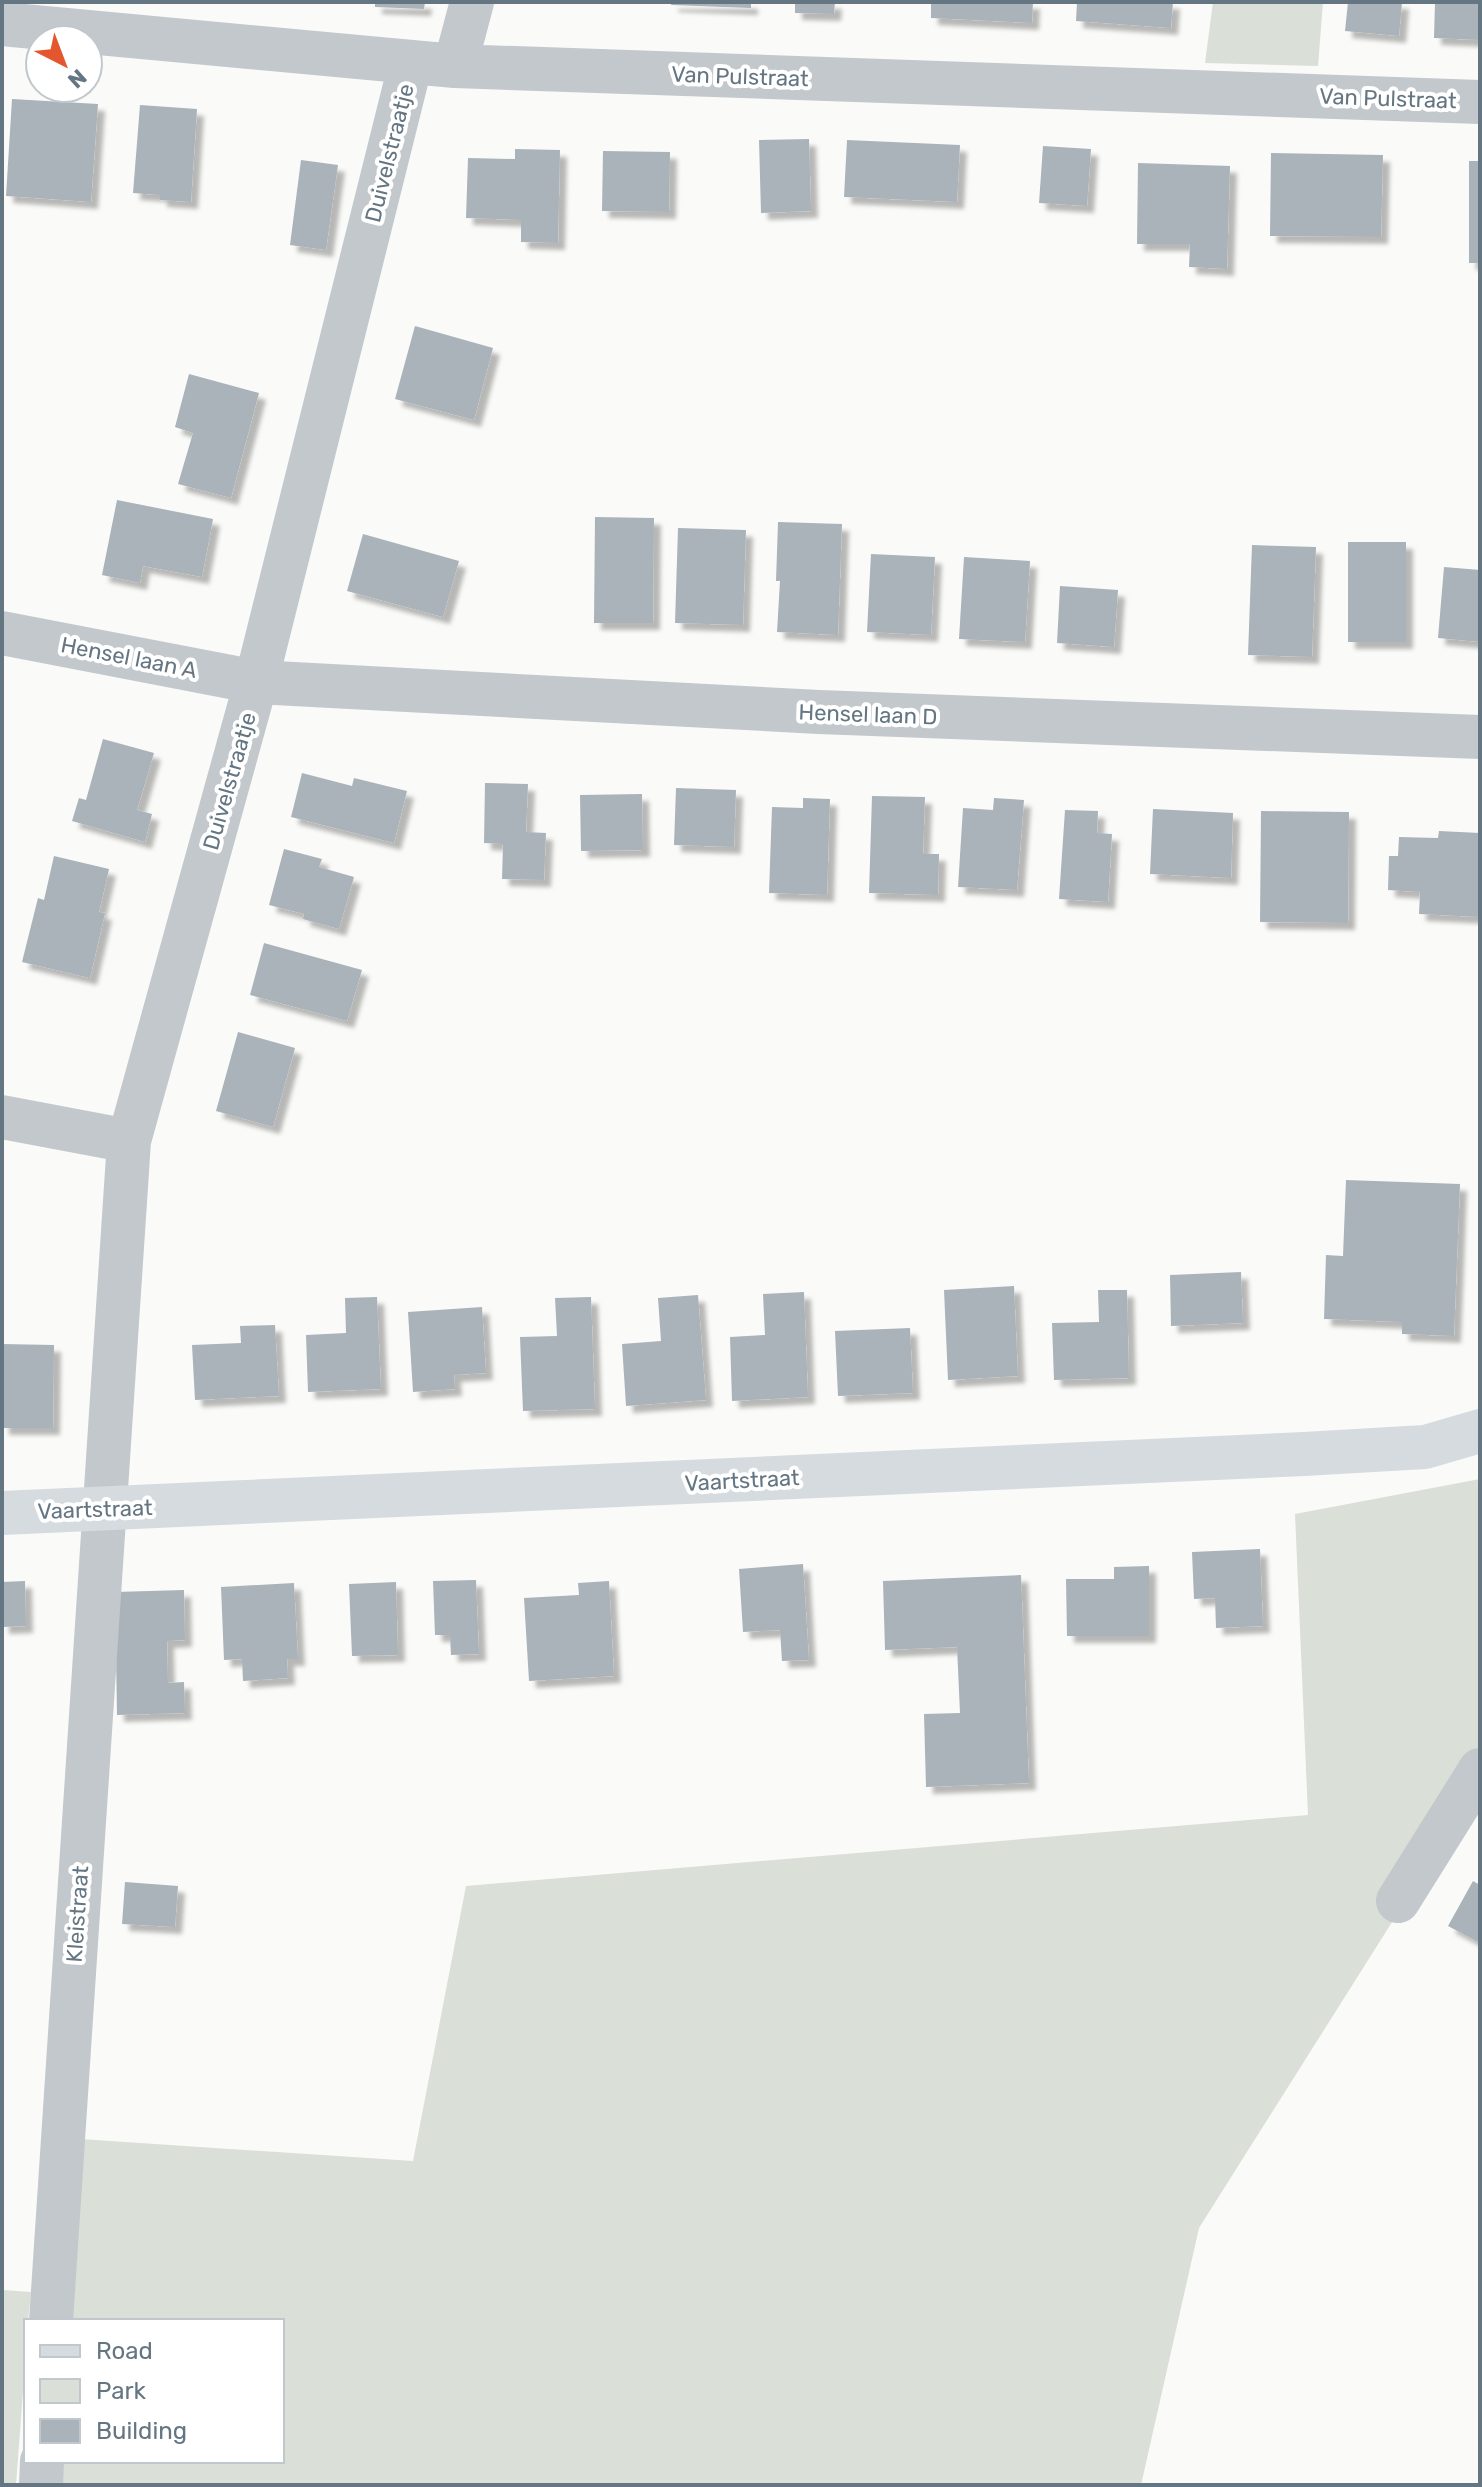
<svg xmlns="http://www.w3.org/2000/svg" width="1482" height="2487" viewBox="0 0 1482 2487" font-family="Rubik,sans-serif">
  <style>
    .green { fill: #dadfd7 }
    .building { fill: #aab3b9; filter: url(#shadow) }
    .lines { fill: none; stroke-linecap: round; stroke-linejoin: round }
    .minor { stroke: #c3c8cc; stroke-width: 44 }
    .major { stroke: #d6dbdf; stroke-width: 44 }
    .labels { text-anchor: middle; stroke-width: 8; stroke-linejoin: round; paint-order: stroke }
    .street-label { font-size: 22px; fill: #657683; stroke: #fff }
  </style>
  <defs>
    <filter id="shadow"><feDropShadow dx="7" dy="7" stdDeviation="2" flood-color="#0004"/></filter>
  </defs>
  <rect width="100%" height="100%" fill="#fafaf8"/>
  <path class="green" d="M1213,2H1323L1318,66L1205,63Z
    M1480,1479V1747L1394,1919L1199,2228L1141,2485H58L59,2461H282V2321H66L80,2139L413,2161L466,1886L1308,1815L1295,1514Z
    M2,2290L31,2292L28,2321H26V2351L16,2485H2Z"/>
  <path class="building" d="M375,2H425L424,9L375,7Z
    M672,2H751V8L671,5Z
    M795,2H835L834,14L795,13Z
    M931,2H1033L1032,23L931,18Z
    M1077,2H1173L1171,28L1076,21Z
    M1348,2H1402L1399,36L1345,31Z
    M1435,2H1480V40L1434,38Z
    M12,99L98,104L91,202L6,196Z
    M140,105L197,109L191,202L160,200V195L133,193Z
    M809,139L811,211L761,213L759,140Z
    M847,140L960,145L957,202L844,197Z
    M1043,146L1091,149L1087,206L1039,203Z
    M515,149L560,150L558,243L521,242V220L466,218L468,158L515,159Z
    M603,151L670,152L669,212L602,211Z
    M1271,153L1383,155L1381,237L1270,236Z
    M301,160L338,165L326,250L290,245Z
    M1469,161H1480V263H1469Z
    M1138,163L1230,166L1227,269L1189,267L1190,244H1137Z
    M415,326L493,348L474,420L395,399Z
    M189,374L259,393L231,498L178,484L193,433L175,427Z
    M117,500L213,519L202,577L143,566L140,583L102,575Z
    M595,517L654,518L653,623H594Z
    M778,522L842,524L838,635L777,632L780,581H776Z
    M678,528L746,530L743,625L675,623Z
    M363,534L459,561L443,617L347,591Z
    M1348,542H1406V642H1348Z
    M1252,545L1316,547L1312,657L1248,655Z
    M871,554L935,557L931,635L867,632Z
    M964,557L1030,561L1025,642L959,639Z
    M1444,567L1480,570V642L1438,638Z
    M1060,586L1118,590L1114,647L1057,643Z
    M103,739L154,753L137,810L152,814L145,842L72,821L79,798L86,800Z
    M302,773L352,786L354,778L407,791L394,843L291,817Z
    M485,783L528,784L526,832L546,833L544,880L502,879L503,844L484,843Z
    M676,788L736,790L734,847L674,845Z
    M642,794L643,850L581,851L580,795Z
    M872,796L925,797L923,854H939L938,895L869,893Z
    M803,798L830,799L827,895L769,893L772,807L803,808Z
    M994,798L1024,800L1017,890L958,887L963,808L993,810Z
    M1153,809L1233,813L1231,878L1150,874Z
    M1065,810L1098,811L1097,833L1112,834L1108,902L1059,899Z
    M1261,811L1349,812L1348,923L1260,922Z
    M1439,831L1480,833V917L1419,914L1420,892L1388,890L1389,856H1398L1399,837L1438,838Z
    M284,849L322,859L319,867L354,877L339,929L303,919L304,914L269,905Z
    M54,856L109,869L99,912L105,913L90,978L22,962L38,898L44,900Z
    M264,943L362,970L347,1021L250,995Z
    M238,1032L295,1048L273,1127L216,1111Z
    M1346,1180L1460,1184L1454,1336L1402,1334V1322L1324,1319L1326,1255L1343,1256Z
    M1241,1272L1243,1323L1171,1326L1170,1275Z
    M1014,1286L1018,1376L948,1380L944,1290Z
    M1098,1290H1127L1129,1378L1054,1380L1052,1323L1099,1322Z
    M804,1292L808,1397L732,1401L730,1337L765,1335L763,1294Z
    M698,1295L706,1400L626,1406L622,1344L661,1341L658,1298Z
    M377,1297L381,1389L308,1392L306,1335L346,1333L345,1298Z
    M591,1297L595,1409L523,1411L520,1337L557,1336L555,1298Z
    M482,1307L486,1373L454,1375L455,1389L413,1392L408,1312Z
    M275,1325L279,1396L195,1400L192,1345L241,1343L240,1326Z
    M910,1328L913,1393L838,1396L835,1331Z
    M2,1344L54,1345L53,1428H2Z
    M1260,1549L1263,1626L1216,1628L1215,1598L1194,1599L1192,1552Z
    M803,1564L809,1660L782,1661L780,1630L743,1632L739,1569Z
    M1149,1566V1636H1067L1066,1579H1114V1567Z
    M1021,1575L1029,1783L926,1787L924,1714L960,1713L957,1647L885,1650L883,1581Z
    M476,1580L479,1654L451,1655L450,1635H435L433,1581Z
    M25,1581L26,1626L2,1627V1582Z
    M609,1581L614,1676L529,1681L524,1598L579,1595L578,1583Z
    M396,1582L398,1655L352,1656L349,1584Z
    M294,1583L298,1659H287L288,1678L243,1681L242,1659L224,1660L221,1587Z
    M184,1590L185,1640L167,1641L168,1683L184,1682L185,1713L117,1715L115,1592Z
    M1473,1881L1480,1885V1943L1448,1926Z
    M125,1882L178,1886L175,1927L122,1924Z"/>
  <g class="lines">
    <path class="minor" d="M2,24L455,66L1480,102
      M455,66L472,2
      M2,633L256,682L819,712L1480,737
      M2,1117L129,1141
      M1398,1901L1480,1770
      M51,2321L129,1141L256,682L411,62
      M41,2485L42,2461"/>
    <path class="major" d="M2,1513L1304,1454L1425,1447L1480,1431"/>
  </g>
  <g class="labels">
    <g class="street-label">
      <text transform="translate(740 76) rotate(2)" y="8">Van Pulstraat</text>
      <text transform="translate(1388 98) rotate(2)" y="8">Van Pulstraat</text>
      <text transform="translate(389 153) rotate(-76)" y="8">Duivelstraatje</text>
      <text transform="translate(129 657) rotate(11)" y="8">Hensel laan A</text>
      <text transform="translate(868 714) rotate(2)" y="8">Hensel laan D</text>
      <text transform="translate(229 781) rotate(-74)" y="8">Duivelstraatje</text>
      <text transform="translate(742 1480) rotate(-3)" y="8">Vaartstraat</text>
      <text transform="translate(95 1509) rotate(-2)" y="8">Vaartstraat</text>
      <text transform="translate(77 1914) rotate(-86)" y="8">Kleistraat</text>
    </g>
  </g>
  <rect width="1482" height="2487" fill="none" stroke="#657683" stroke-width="8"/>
  <rect x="24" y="2319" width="260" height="144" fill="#ffffff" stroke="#c1c8cd" stroke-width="2"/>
  <rect x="40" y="2345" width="40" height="12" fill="#d6dbdf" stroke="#c1c8cd" stroke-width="2"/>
  <text x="96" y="2359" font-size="24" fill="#657683">Road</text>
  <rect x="40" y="2379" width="40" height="24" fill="#dadfd7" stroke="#c1c8cd" stroke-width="2"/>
  <text x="96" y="2399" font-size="24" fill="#657683">Park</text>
  <rect x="40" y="2419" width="40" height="24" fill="#aab3b9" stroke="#c1c8cd" stroke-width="2"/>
  <text x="96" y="2439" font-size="24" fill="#657683">Building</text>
  <g transform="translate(64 64) rotate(138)"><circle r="38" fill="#ffffff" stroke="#c1c8cd" stroke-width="2"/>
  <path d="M0-6L14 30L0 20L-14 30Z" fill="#e4572e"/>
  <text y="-12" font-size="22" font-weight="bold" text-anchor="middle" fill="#657683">N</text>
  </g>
</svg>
